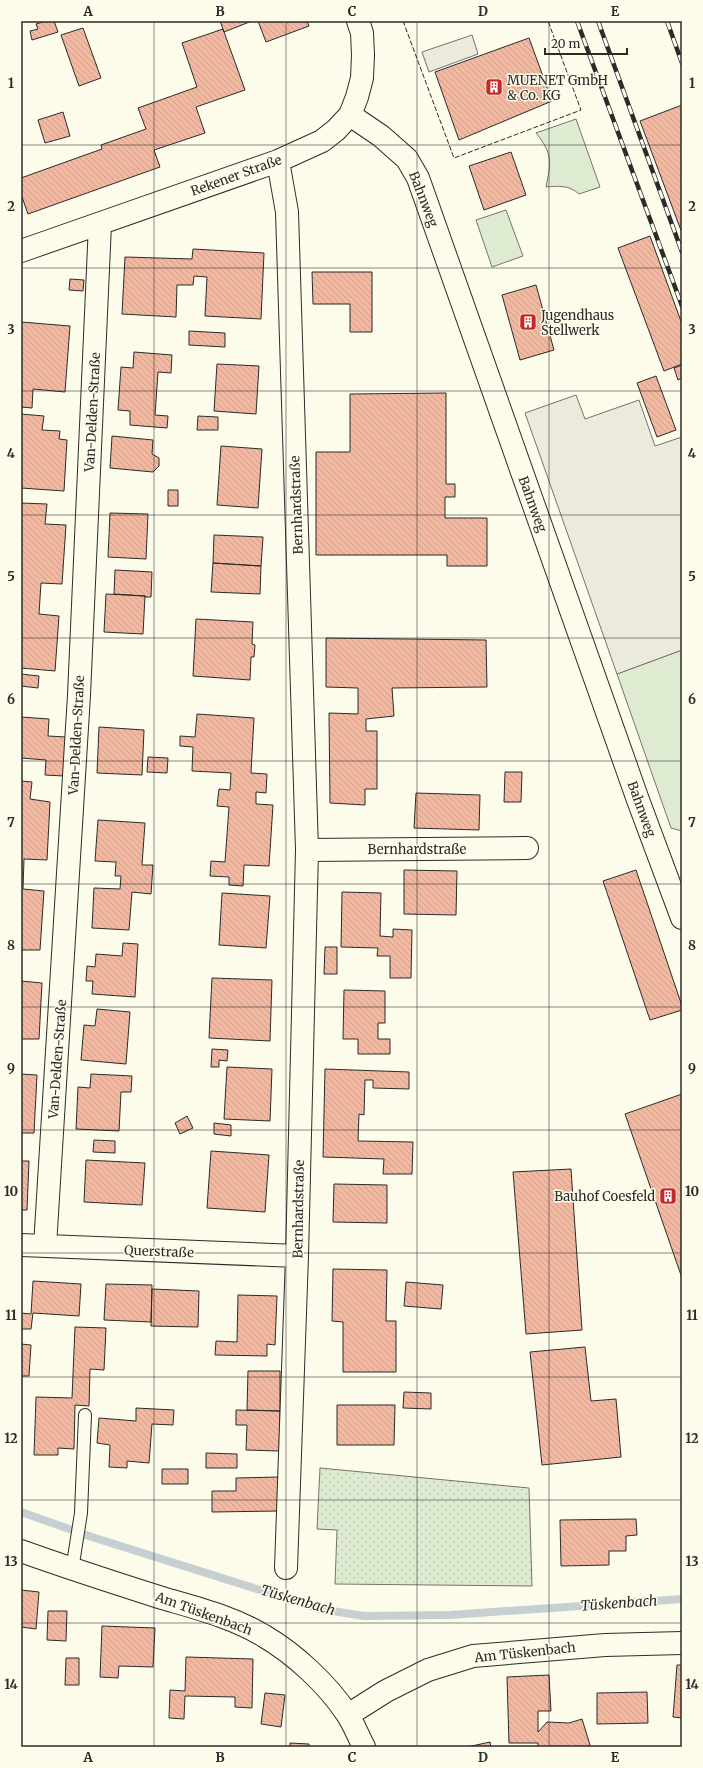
<svg xmlns="http://www.w3.org/2000/svg" width="703" height="1768" viewBox="0 0 703 1768" font-family="Merriweather,serif">
  <style>
    .park { fill: url(#park-dots); stroke: #74746e }
    .pitch { fill: #deebd1; stroke: #74746e }
    .parking { fill: #eceadb; stroke: #74746e }
    .lines { fill: none; stroke-linecap: round; stroke-linejoin: round }
    .stream { stroke: #c7d0d0; stroke-width: 8 }
    .building { fill: url(#building-back-hatch); stroke: #2b2b2b }
    .lane-casing { stroke: #2b2b2b; stroke-width: 14 }
    .street-casing { stroke: #2b2b2b; stroke-width: 24 }
    .lane { stroke: #fdfbea; stroke-width: 12 }
    .street { stroke: #fdfbea; stroke-width: 22 }
    .rail-casing { stroke: #2b2b2b; stroke-width: 4.5 }
    .rail { stroke: #fdfbea; stroke-width: 3; stroke-dasharray: 9; stroke-linecap: butt }
    .fence { stroke: #2b2b2b; stroke-width: 1; stroke-dasharray: 5 2; stroke-linecap: butt }
    .grid { fill: none; stroke: #2b2b2b; stroke-width: 1; stroke-opacity: 0.55 }
    .labels { text-anchor: middle; stroke-width: 3; stroke-linejoin: round; paint-order: stroke }
    .poi-label { font-size: 13px; fill: #2b2b2b; stroke: #fdfbea; text-anchor: start }
    .street-label { font-size: 13px; fill: #2b2b2b; stroke: #fdfbea }
    .water-label { font-size: 14px; font-style: italic; fill: #2b2b2b; stroke: #fdfbea }
    .neatline { fill: none; stroke: #2b2b2b; stroke-width: 1.5 }
    .grid-label { font-size: 13px; text-anchor: middle; font-weight: bold; fill: #2b2b2b }
  </style>
  <defs>
    <pattern id="park-dots" width="8" height="8" patternUnits="userSpaceOnUse"><rect width="8" height="8" fill="#deebd1"/><path d="M2 2h.1M6 6h.1" fill="none" stroke="#bfcab4" stroke-width="1.8" stroke-linecap="round"/></pattern>
    <pattern id="building-back-hatch" width="6" height="6" patternUnits="userSpaceOnUse"><rect width="6" height="6" fill="#f2b8a0"/><path d="M-1 5l2 2M0 0l6 6M5-1l2 2" fill="none" stroke="#d09e8a"/></pattern>
  </defs>
  <rect width="100%" height="100%" fill="#fdfbea"/>
  <path class="park" d="M320,1468L529,1488L532,1586L335,1584L337,1530L317,1529Z"/>
  <path class="pitch" d="M576,119L600,187L579,194C569,185 559,186 546,187C551,162 553,154 536,133Z
    M506,210L523,256L492,267L476,220Z
    M682,650V831L671,828L617,674Z"/>
  <path class="parking" d="M472,35L478,54L429,72L422,52Z
    M576,395L585,419L639,400L655,446L682,437V650L617,674L525,413Z"/>
  <g class="lines">
    <path class="stream" d="M21,1512L92,1537L320,1609L364,1616L450,1615L682,1599"/>
  </g>
  <path class="building" d="M46,21H54L58,32L32,40L30,31L38,29L36,24Z
    M220,21H252L224,32Z
    M258,21H307L309,26L266,42Z
    M83,28L101,78L79,86L61,35Z
    M223,29L245,90L196,107L205,133L154,150L160,167L28,214L21,194V178L102,149L101,145L146,129L138,108L197,87L182,43Z
    M529,38L552,101L459,140L435,72Z
    M682,105V233L640,121Z
    M63,112L70,136L45,143L38,120Z
    M511,152L526,195L484,210L469,166Z
    M650,236L682,324V364L664,371L618,248Z
    M193,249L264,253L261,319L205,316L207,277L194,276L193,285H177L176,317L122,314L125,257L192,259Z
    M312,272H372V332H350V304H313Z
    M70,279L84,280L83,291L69,290Z
    M536,285L554,350L520,360L502,295Z
    M21,322L70,326L65,392L33,389L32,408L21,407Z
    M189,331L225,333V347L189,345Z
    M134,352L172,355L171,373L158,372L155,415L168,416L167,428L130,425V411L118,410L121,367L133,368Z
    M217,364L259,366L256,414L214,411Z
    M682,365V378L678,380L674,368Z
    M656,376L676,430L657,437L637,383Z
    M446,393V484H455V497H445V518H487V566H447V555H316V452H350V394Z
    M21,414L44,416L42,430L60,431L59,439L67,440L64,491L21,488Z
    M198,416L218,417V430H197Z
    M112,436L153,440L152,454L159,458V466L153,472L110,468Z
    M221,446L262,449L258,508L217,505Z
    M168,490H178V506H168Z
    M21,503L47,504L45,524L66,525L62,584L41,583L39,614L59,616L55,671L21,668Z
    M110,513L148,514L146,559L108,557Z
    M214,535L263,537L261,566L213,563Z
    M213,563L261,566L260,594L211,592Z
    M115,570L152,572L151,597H145V596L114,594Z
    M106,594L145,596L143,634L104,632Z
    M196,619L253,622L252,644L255,645L254,657H251L250,680L193,676Z
    M326,638L486,640L487,687L392,688L394,716L366,719V731H377V789H365V805L330,803L329,713L358,714V688L326,687Z
    M21,674L39,676L38,688L21,686Z
    M197,714L254,718L251,773L267,774L266,793L256,792V804L273,805L269,866L244,865L243,886L229,885V877L210,876L211,861L225,862L229,807L217,806L219,789L230,790L231,773L192,771L193,747L180,746V736L195,737Z
    M21,717L49,719L48,736L66,737L64,776L45,775L46,760L21,758Z
    M99,727L144,730L142,775L97,773Z
    M148,757L168,758L167,773L147,772Z
    M505,772H522L521,802H504Z
    M21,781L32,782L30,799L50,802L47,860L24,859L23,889L44,891L40,950H21Z
    M416,793L480,795L479,830L414,828Z
    M98,820L145,823L142,865H153L151,894L132,892L129,930L92,928L94,888L120,889L121,876H115L116,862L95,861Z
    M404,870L457,871L456,915L404,914Z
    M636,870L682,1006V1010L650,1020L603,881Z
    M342,892L381,893L380,936L393,937V929L412,930L411,978H390V956H377L378,948L341,947Z
    M222,893L270,896L266,948L219,945Z
    M123,943L138,944L135,997L92,994L93,981H86L87,966L95,967L96,954L122,956Z
    M325,947H337V974H324Z
    M212,978L272,980L270,1041L209,1038Z
    M21,981L42,983L39,1039H21Z
    M344,990L385,991V1023H378V1039H390V1054H358V1039H343Z
    M97,1009L130,1012L126,1064L81,1060L84,1025L95,1026Z
    M212,1049L228,1050L227,1061L219,1060V1067H211Z
    M227,1067L272,1069L270,1121L224,1119Z
    M325,1069L409,1072V1089L373,1088V1080H365L364,1115L359,1114L358,1141L413,1142L412,1174H383L384,1159L323,1157Z
    M21,1074L37,1075L34,1133H21Z
    M91,1074L132,1076L131,1092H121L119,1131L76,1129L78,1087L90,1088Z
    M682,1094V1278L625,1114Z
    M187,1116L193,1128L180,1134L175,1123Z
    M214,1123L231,1125V1136L214,1134Z
    M94,1140L115,1141V1153L93,1152Z
    M211,1151L269,1155L265,1212L207,1208Z
    M86,1160L145,1163L142,1205L84,1202Z
    M21,1161H29L27,1210H21Z
    M571,1169L582,1330L526,1334L513,1172Z
    M334,1184L387,1185V1223L333,1222Z
    M333,1269L387,1270L386,1321H396V1372H343V1322L332,1321Z
    M33,1281L81,1284L79,1316L33,1313L31,1329H21V1313L31,1314Z
    M406,1282L443,1285L441,1309L404,1306Z
    M106,1284L152,1285L151,1322L104,1320Z
    M152,1289L199,1291L198,1327L151,1326Z
    M238,1295L277,1296L275,1345L267,1344V1356L215,1355L216,1341L237,1342Z
    M75,1327L106,1328L104,1370L90,1369L89,1406L75,1405L74,1449L58,1448V1455H34L36,1397L72,1398Z
    M21,1344L31,1345L29,1376H21Z
    M585,1347L591,1401L616,1399L621,1457L542,1465L530,1352Z
    M248,1371H280V1411L247,1410Z
    M404,1392L431,1393V1409L403,1408Z
    M337,1405H395L394,1445H337Z
    M136,1408L174,1410L173,1425L152,1424L149,1463L127,1461V1468L109,1467L110,1445L97,1443L99,1418L136,1421Z
    M236,1410L280,1411L279,1451L246,1450L247,1425H236Z
    M206,1453L237,1454V1468H206Z
    M162,1469H188V1484H162Z
    M279,1477V1511L212,1512V1491H236V1478Z
    M636,1519L637,1535L626,1536V1551H609V1565L561,1566L560,1520Z
    M21,1590L39,1592L36,1629L21,1627Z
    M48,1611H67L66,1641L47,1640Z
    M102,1626L155,1628L153,1667L119,1666L118,1678L100,1677Z
    M186,1657L253,1659L252,1708L235,1707V1697L185,1696L184,1719L169,1718L170,1690L185,1691Z
    M66,1658H79V1685H65Z
    M677,1665H682V1718L673,1717Z
    M549,1675L551,1711H538V1732L547,1722L569,1723L582,1719L590,1745L586,1747H538V1743H509L507,1677Z
    M647,1692L648,1723L597,1724V1693Z
    M265,1693L285,1695L281,1727L261,1724Z
    M490,1742L491,1747H467Z
    M290,1743L309,1744V1747H290Z"/>
  <g class="lines">
    <defs>
      <path id="lane" d="M72,1570L81,1513L85,1415"/>
      <path id="street" d="M350,115L381,136L407,159L418,178L638,800L682,918
        M278,161L287,212L307,850L297,1256L286,1568
        M21,251L278,161L322,141L336,130L350,115L357,97L362,78L363,55L362,33L358,21
        M307,850L527,848
        M21,1245L297,1256
        M45,1246L79,695L100,224
        M21,1551C68,1568 115,1583 162,1598C196,1608 233,1617 264,1636C295,1654 328,1685 347,1714C354,1724 358,1736 364,1747
        M348,1715L386,1691L428,1670L473,1656L605,1645L682,1643"/>
    </defs>
    <use href="#lane" class="lane-casing"/>
    <use href="#street" class="street-casing"/>
    <use href="#lane" class="lane"/>
    <use href="#street" class="street"/>
    <defs>
      <path id="rail" d="M577,21L682,306
        M598,21L682,252
        M667,21L682,63"/>
    </defs>
    <use href="#rail" class="rail-casing"/>
    <use href="#rail" class="rail"/>
    <path class="fence" d="M403,21L454,158L581,110L548,21"/>
  </g>
  <path class="grid" d="M154,21V1747M286,21V1747M417,21V1747M549,21V1747M21,145H682M21,268H682M21,391H682M21,515H682M21,638H682M21,761H682M21,884H682M21,1007H682M21,1130H682M21,1253H682M21,1377H682M21,1500H682M21,1623H682"/>
  <defs>
    <symbol id="building-square" viewBox="-11 -11 22 22"><rect x="-9" y="-9" width="18" height="18" rx="4" fill="#c62828" stroke="#fdfbea"/><path d="M-4-6H4V6H1V3H-1V6H-4ZM-2.5-4.3h1.7v1.8h-1.7ZM.8-4.3h1.7v1.8H.8ZM-2.5-1h1.7V.8h-1.7ZM.8-1h1.7V.8H.8Z" fill="#fff"/></symbol>
  </defs>
  <g fill-rule="evenodd">
    <use href="#building-square" x="484" y="77" width="20" height="20"/>
    <use href="#building-square" x="518" y="312" width="20" height="20"/>
    <use href="#building-square" x="658" y="1186" width="20" height="20"/>
  </g>
  <g class="labels">
    <g class="poi-label">
      <text x="507" y="85">MUENET GmbH<tspan x="507" dy="15">&amp; Co. KG</tspan></text>
      <text x="541" y="320">Jugendhaus<tspan x="541" dy="15">Stellwerk</tspan></text>
      <text x="655" y="1201" text-anchor="end">Bauhof Coesfeld</text>
    </g>
    <g class="street-label">
      <text transform="translate(236 175) rotate(-20)" y="5">Rekener Straße</text>
      <text transform="translate(424 199) rotate(69)" y="5">Bahnweg</text>
      <text transform="translate(92 412) rotate(-87)" y="5">Van-Delden-Straße</text>
      <text transform="translate(533 504) rotate(70)" y="5">Bahnweg</text>
      <text transform="translate(296 505) rotate(-92)" y="5">Bernhardstraße</text>
      <text transform="translate(76 735) rotate(-87)" y="5">Van-Delden-Straße</text>
      <text transform="translate(642 809) rotate(70)" y="5">Bahnweg</text>
      <text x="417" y="854">Bernhardstraße</text>
      <text transform="translate(57 1059) rotate(-86)" y="5">Van-Delden-Straße</text>
      <text transform="translate(298 1209) rotate(-89)" y="5">Bernhardstraße</text>
      <text transform="translate(159 1251) rotate(2)" y="5">Querstraße</text>
      <text transform="translate(204 1613) rotate(20)" y="5">Am Tüskenbach</text>
      <text transform="translate(525 1652) rotate(-6)" y="5">Am Tüskenbach</text>
    </g>
    <g class="water-label">
      <text transform="translate(298 1600) rotate(16)" y="5">Tüskenbach</text>
      <text transform="translate(619 1603) rotate(-4)" y="5">Tüskenbach</text>
    </g>
  </g>
  <rect width="703" height="1768" fill="none" stroke="#fdfbea" stroke-width="44"/>
  <path d="M545 48v6h82v-6" fill="none" stroke="#2b2b2b" stroke-width="2"/>
  <text x="551" y="48" font-size="12" fill="#2b2b2b" stroke="#fdfbea" stroke-width="3" paint-order="stroke">20 m</text>
  <rect x="22" y="22" width="659" height="1724" class="neatline"/>
  <g class="grid-label">
    <text x="88" y="16">A</text>
    <text x="220" y="16">B</text>
    <text x="352" y="16">C</text>
    <text x="483" y="16">D</text>
    <text x="615" y="16">E</text>
    <text x="11" y="88">1</text>
    <text x="692" y="88">1</text>
    <text x="11" y="211">2</text>
    <text x="692" y="211">2</text>
    <text x="11" y="334">3</text>
    <text x="692" y="334">3</text>
    <text x="11" y="458">4</text>
    <text x="692" y="458">4</text>
    <text x="11" y="581">5</text>
    <text x="692" y="581">5</text>
    <text x="11" y="704">6</text>
    <text x="692" y="704">6</text>
    <text x="11" y="827">7</text>
    <text x="692" y="827">7</text>
    <text x="11" y="950">8</text>
    <text x="692" y="950">8</text>
    <text x="11" y="1073">9</text>
    <text x="692" y="1073">9</text>
    <text x="11" y="1196">10</text>
    <text x="692" y="1196">10</text>
    <text x="11" y="1320">11</text>
    <text x="692" y="1320">11</text>
    <text x="11" y="1443">12</text>
    <text x="692" y="1443">12</text>
    <text x="11" y="1566">13</text>
    <text x="692" y="1566">13</text>
    <text x="11" y="1689">14</text>
    <text x="692" y="1689">14</text>
    <text x="88" y="1762">A</text>
    <text x="220" y="1762">B</text>
    <text x="352" y="1762">C</text>
    <text x="483" y="1762">D</text>
    <text x="615" y="1762">E</text>
  </g>
</svg>
